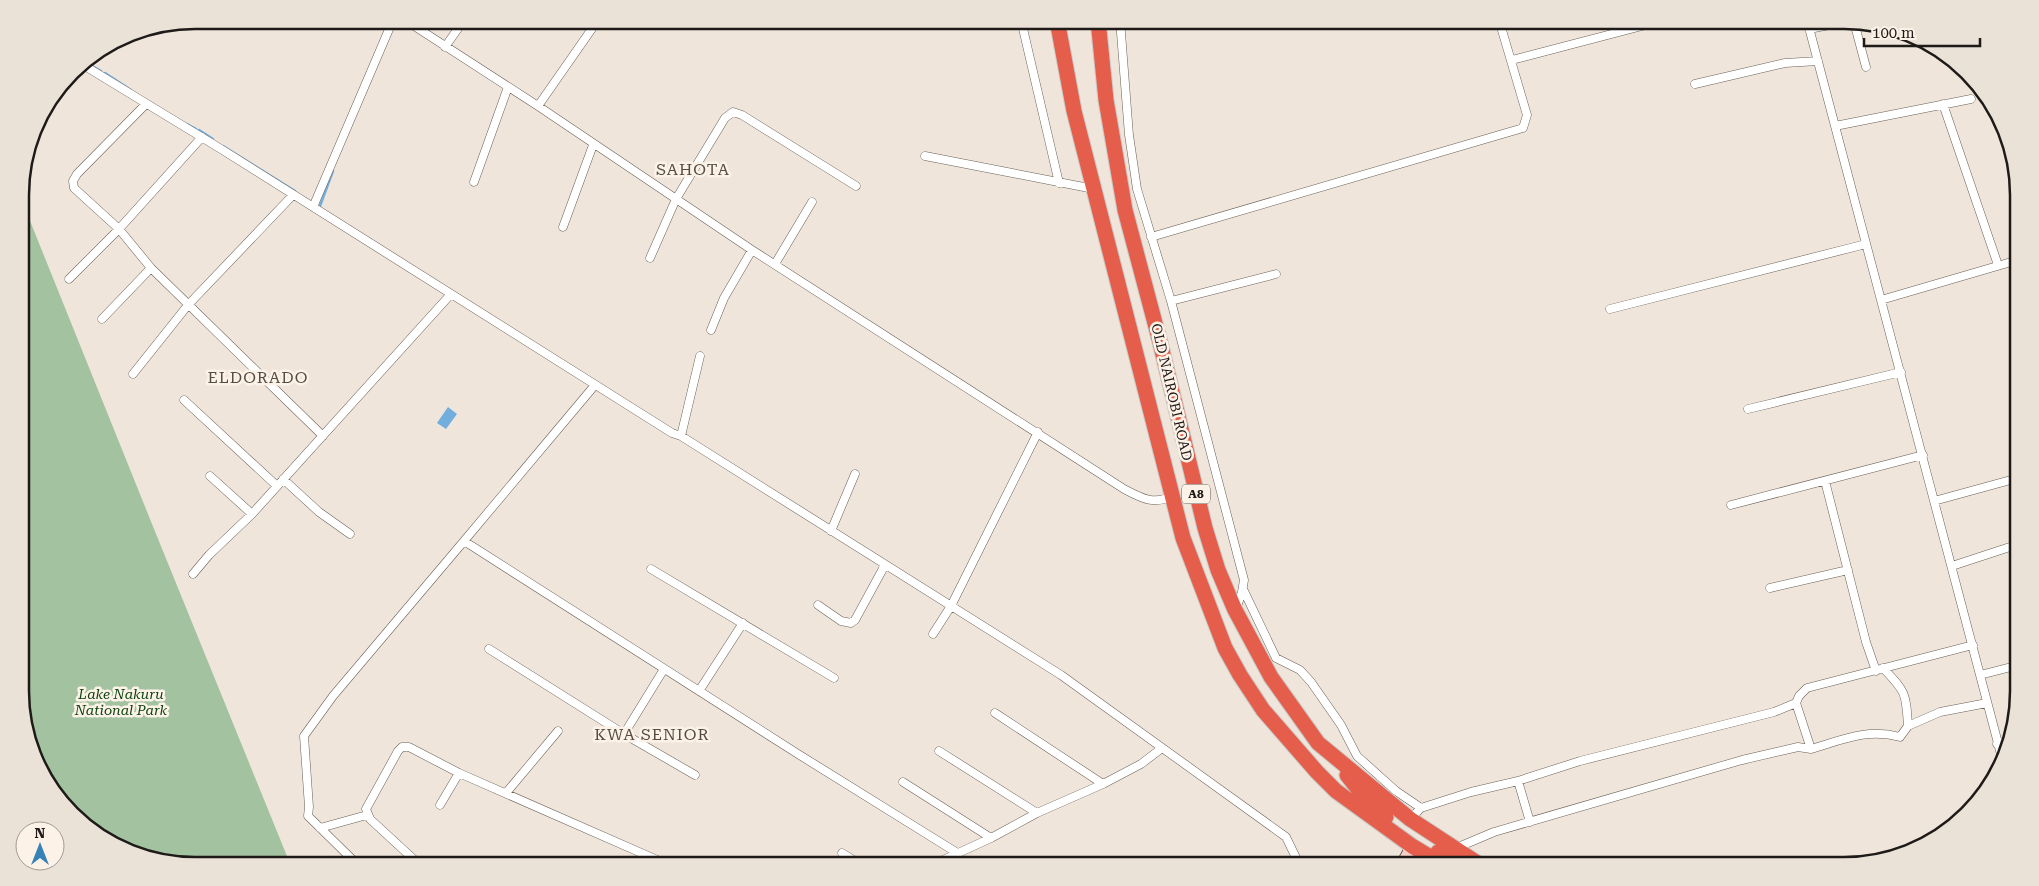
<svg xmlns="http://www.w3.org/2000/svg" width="2039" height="886" viewBox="0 0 2039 886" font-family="'Roboto Serif',serif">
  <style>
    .green { fill: #a2c2a0 }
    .water { fill: #72aedd }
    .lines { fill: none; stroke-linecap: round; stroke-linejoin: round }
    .stream { stroke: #72aedd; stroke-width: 2.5 }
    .street-casing { stroke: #696057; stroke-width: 9 }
    .secondary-casing { stroke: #696057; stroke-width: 13 }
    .highway-casing { stroke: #c9c8c7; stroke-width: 17 }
    .street { stroke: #fff; stroke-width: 8 }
    .secondary { stroke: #f7cfc9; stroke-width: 11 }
    .highway { stroke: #e45e4b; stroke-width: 15 }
    .labels { text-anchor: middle; stroke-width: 5; stroke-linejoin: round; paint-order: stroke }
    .shield { fill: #fcf2e8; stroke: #615b56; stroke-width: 1 }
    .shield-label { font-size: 12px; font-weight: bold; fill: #1e1a17 }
    .street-label { font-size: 14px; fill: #1e1a17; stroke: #fcf2e8 }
    .park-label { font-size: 14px; font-style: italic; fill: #0b420e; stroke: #fcf2e8 }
    .quarter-label { font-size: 16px; letter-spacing: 1px; fill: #554d44; stroke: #fcf2e8 }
    .rim { fill: none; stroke: #1e1a17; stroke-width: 2.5 }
  </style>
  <rect width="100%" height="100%" fill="#efe5db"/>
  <path class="green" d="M20,196L154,529L291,866H194L128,853L56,798L22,715Z"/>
  <path class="water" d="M448,407L457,414L446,429L437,423Z"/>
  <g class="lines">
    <path class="stream" d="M87,63L101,71
      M105,73L131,90
      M187,124L196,129
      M199,130L213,139
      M223,146L295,191
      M320,206L333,171"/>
    <defs>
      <path id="street" d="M405,20L538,106L752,250L1124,489C1141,498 1155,506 1173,495
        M1021,20L1059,183
        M1120,20L1129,135L1137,189L1171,301L1244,580L1242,592L1236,609
        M1807,20L2003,762
        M1854,22L1866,67
        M1809,29L1850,21
        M445,47L464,20
        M1512,60L1665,20
        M80,63L221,149L672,433L681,436L1061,675L1286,837L1300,866
        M1695,84L1785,63L1818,61
        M146,104L77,174L73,181L74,188L119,229L151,268L323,436
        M1943,104L1998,265
        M538,106L598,20
        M1835,126L1971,99
        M925,156L1094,189
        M474,182L508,87
        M313,207L393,20
        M563,227L593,145
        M1151,237L1523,128L1527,115L1499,20
        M650,258L676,199L725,118L733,112L742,115L856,186
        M775,264L812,202
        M69,279L119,229L202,137
        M1881,300L2018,260
        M1171,301L1276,274
        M1610,309L1866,244
        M102,319L151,268
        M711,330L724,298L752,250
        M133,374L188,305L293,195
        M595,385L464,541L798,754L959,854
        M184,400L277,486
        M1748,409L1901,372
        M681,436L700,356
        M210,476L252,514
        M283,479L319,512L350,534
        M1825,481L1866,642L1876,671
        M1934,501L2018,478
        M1731,505L1923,455
        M831,531L855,474
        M1952,566L2019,544
        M651,569L834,678
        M193,574L209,555L252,514L451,294
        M1770,588L1848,570
        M1243,589L1276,658L1300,670L1311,682L1341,725L1357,756L1396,791L1421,808
        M818,605L841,621L851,623L855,620L885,565
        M933,634L951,606L1038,432
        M489,649L624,734L695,775
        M1883,668C1906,692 1906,693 1908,726
        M1980,675L2019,665
        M699,691L743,623
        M995,713L1103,784
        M624,734L664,669
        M1997,744L2009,740
        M1811,749C1842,740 1867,728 1900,737L1908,726L1940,712L1987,703
        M939,751L1037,813
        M1518,781L1530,822
        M903,782L991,838
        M506,793L558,731
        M440,805L459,773
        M1410,819L1421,808L1471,792L1518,781L1580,761L1774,712L1796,703L1799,696L1807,688L1973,645
        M320,828L367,815
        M1456,848L1494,832L1742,760L1798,747L1811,749L1796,703
        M842,853L863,866
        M359,866L308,816L309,807L304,736L333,696L464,541
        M421,866L370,819L366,809L398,751L402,747H409L459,773L671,866
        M930,866L991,838L1037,813L1103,784L1141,764L1162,748"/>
      <path id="secondary" d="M1401,866L1412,846"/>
      <path id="highway" d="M1057,20L1074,111L1183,538L1225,648L1240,675L1263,710L1317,772L1336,791L1412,846L1445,866
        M1098,20L1106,100L1125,210L1160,342L1205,528L1218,570L1235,610L1271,677L1318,743L1410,819L1482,866
        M1347,775L1371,805L1386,817
        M1438,852L1462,866
        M1418,866L1439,863"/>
    </defs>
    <use href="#street" class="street-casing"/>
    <use href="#secondary" class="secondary-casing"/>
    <use href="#highway" class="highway-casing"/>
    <use href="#street" class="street"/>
    <use href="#secondary" class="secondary"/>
    <use href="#highway" class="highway"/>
  </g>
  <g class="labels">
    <rect class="shield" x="1182" y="484.5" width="28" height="19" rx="4"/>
    <g class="shield-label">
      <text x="1196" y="498">A8</text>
    </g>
    <g class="street-label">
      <text transform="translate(1172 392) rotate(77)" y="5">OLD NAIROBI ROAD</text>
    </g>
    <g class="park-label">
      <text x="121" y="699">Lake Nakuru<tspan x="121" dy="16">National Park</tspan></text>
    </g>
    <g class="quarter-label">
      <text x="693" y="175">SAHOTA</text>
      <text x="258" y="383">ELDORADO</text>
      <text x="652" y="740">KWA SENIOR</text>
    </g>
  </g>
  <path d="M0 0H2039V886H0ZM195 29H1844A166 166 0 0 1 2010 195V691A166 166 0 0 1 1844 857H195A166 166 0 0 1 29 691V195A166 166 0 0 1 195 29Z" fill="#eae1d7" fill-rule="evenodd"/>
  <path class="rim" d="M195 29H1844A166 166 0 0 1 2010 195V691A166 166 0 0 1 1844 857H195A166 166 0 0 1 29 691V195A166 166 0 0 1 195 29Z"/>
  <g transform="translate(40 846)"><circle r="24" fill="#fcf2e8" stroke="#a39c94"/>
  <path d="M0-4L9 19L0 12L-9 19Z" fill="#3681b5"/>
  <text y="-8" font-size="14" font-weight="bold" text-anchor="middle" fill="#1e1a17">N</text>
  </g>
  <path d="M1864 38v8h116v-8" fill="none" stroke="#1e1a17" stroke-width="2.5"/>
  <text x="1872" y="38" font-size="15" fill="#1e1a17" stroke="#fcf2e8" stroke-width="4" paint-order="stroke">100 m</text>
</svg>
